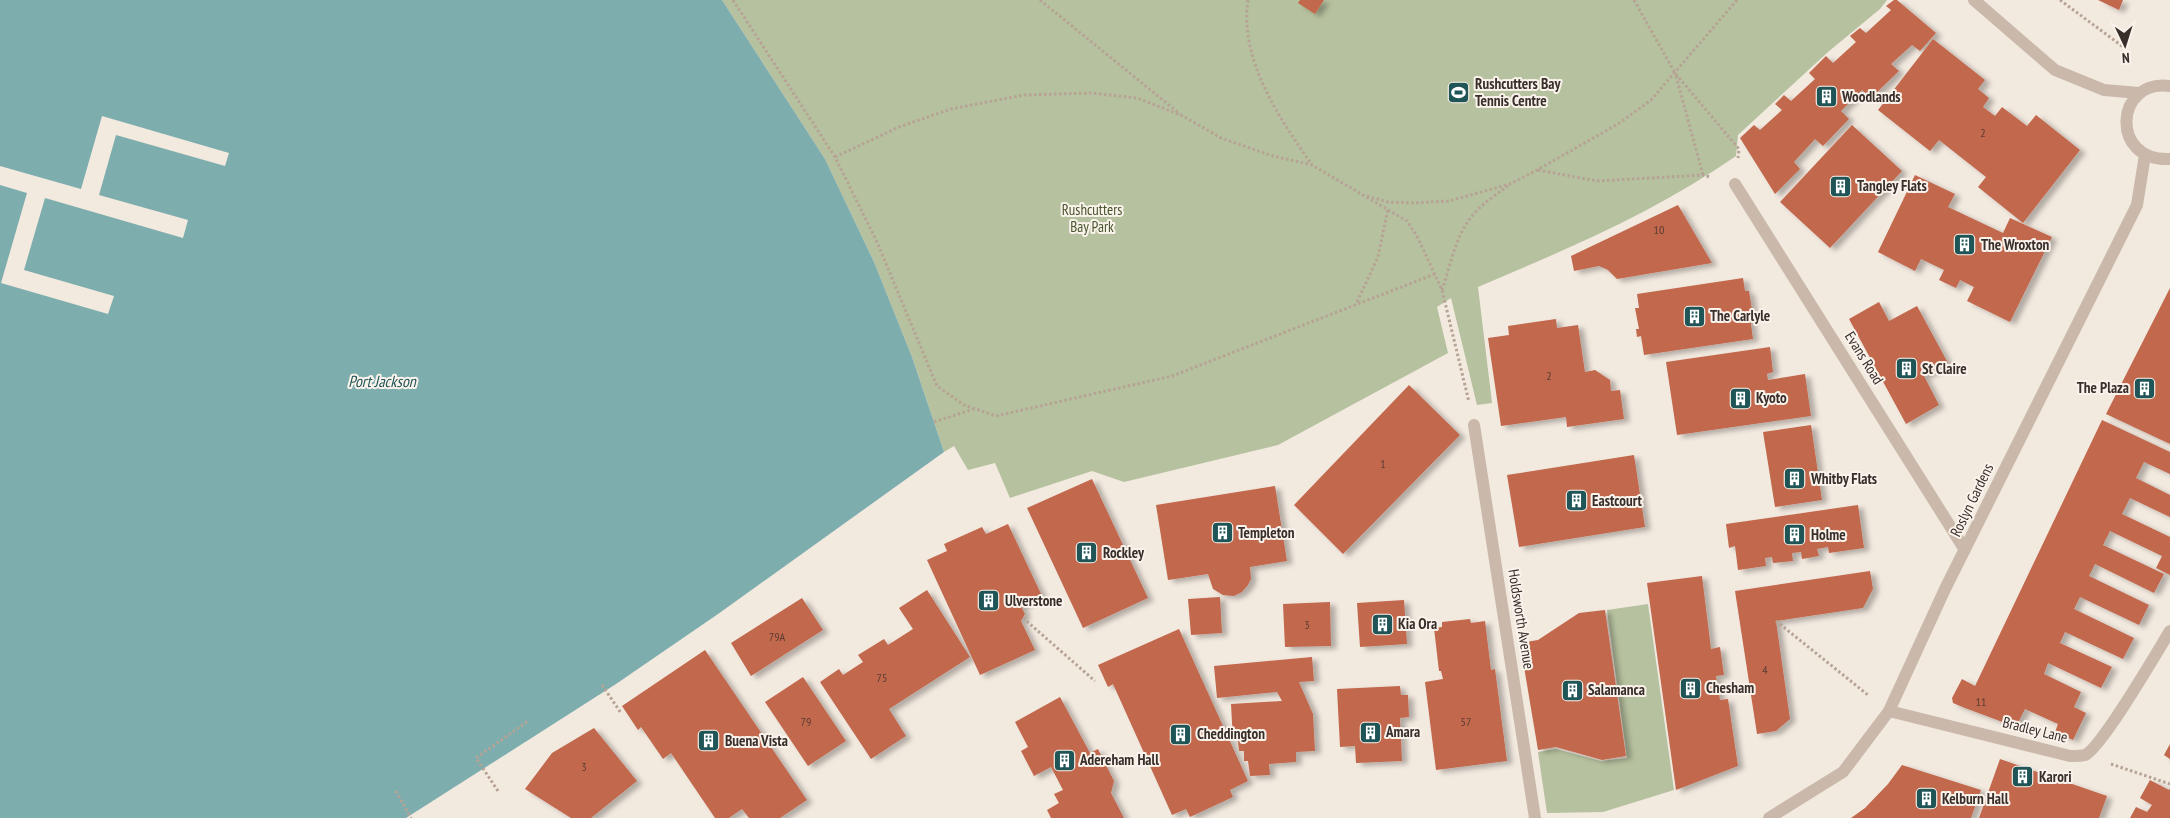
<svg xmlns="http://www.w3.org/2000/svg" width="2170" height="818" viewBox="0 0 2170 818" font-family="'PT Sans Narrow',sans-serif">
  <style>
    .green { fill: #b6c19f }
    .water { fill: #7eadae }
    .pier { fill: #f2e9df }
    .building { fill: #c2674d; filter: url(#shadow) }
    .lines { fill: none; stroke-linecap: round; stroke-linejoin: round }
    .path { stroke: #b6a395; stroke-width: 3; stroke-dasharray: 2.5 2.5; stroke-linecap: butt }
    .lane { stroke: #cab9ab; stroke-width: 12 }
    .street { stroke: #cab9ab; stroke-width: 12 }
    .labels { text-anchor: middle; stroke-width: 4; stroke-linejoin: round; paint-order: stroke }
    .number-label { font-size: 12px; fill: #5a3c33 }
    .poi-label { font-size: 15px; font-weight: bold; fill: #382e2a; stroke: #faf3eb; text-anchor: start }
    .park-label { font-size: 15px; fill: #48552e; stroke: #faf3eb }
    .street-label { font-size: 15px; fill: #382e2a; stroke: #faf3eb }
    .water-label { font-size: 16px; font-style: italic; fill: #205558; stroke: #faf3eb }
  </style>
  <defs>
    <filter id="shadow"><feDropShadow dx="5.5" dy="3" stdDeviation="2.5" flood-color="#0004"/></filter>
  </defs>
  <rect width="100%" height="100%" fill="#f2e9df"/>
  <path class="green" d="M722,0H1887L1880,9L1828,52L1738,135L1736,156C1656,212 1567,249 1478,287L1492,403L1477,405L1451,298L1437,307L1448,353L1278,445L1124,482L1092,471L1010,498L995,463L968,470L954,446L944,452L912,357L874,262L825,159Z
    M1648,604L1674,790L1603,812L1547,813L1538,752L1556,749L1601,761L1627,758L1607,610Z"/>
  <path class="water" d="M0,0H722L825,159L874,262L912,357L944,452L718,614L616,684L406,818H0Z"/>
  <path class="pier" d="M102,116L229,153L225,166L116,135L99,195L188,220L183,238L45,198L24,270L114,296L108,314L1,283L27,193L0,185V166L81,189Z"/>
  <path class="building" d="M1300,0H1324L1315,14L1298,3Z
    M1894,0H1897L1936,33L1920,51L1912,45L1891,64L1899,71L1871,98L1862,90L1841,111L1849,119L1823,146L1815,139L1794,162L1800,169L1775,194L1740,138L1754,125L1760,130L1782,110L1775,104L1784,95L1791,101L1815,79L1809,73L1826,56L1833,63L1856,42L1850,36L1860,28L1866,33L1891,10L1886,6Z
    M2098,0H2123L2119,10Z
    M1933,39L1985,80L1978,89L1989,98L1983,107L1995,116L2002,107L2027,126L2036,115L2080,150L2023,223L1978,187L1986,177L1939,140L1930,151L1878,110Z
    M1852,125L1902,171L1830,248L1780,202Z
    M1915,175L1955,194L1948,207L2003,233L2010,218L2052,237L2010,322L1967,301L1974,287L1960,280L1956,288L1939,280L1944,270L1921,259L1915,271L1878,252Z
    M1678,205L1712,263L1617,279L1608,270L1599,266L1574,271L1571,256Z
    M1743,278L1745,291H1749L1753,316L1750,317L1753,339L1644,355L1641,336L1637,337L1636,329H1639L1635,308H1639L1637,294Z
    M2170,288V444L2106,414Z
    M1879,302L1889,321L1917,306L1948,363L1924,376L1939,405L1906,424L1849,319Z
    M1556,319L1557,328L1578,325L1585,372L1595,370L1610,380L1611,391L1620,390L1624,419L1567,427L1566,417L1501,426L1488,338L1509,335L1508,326Z
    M1770,347L1773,372L1767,374L1768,380L1805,374L1811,416L1677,435L1666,362Z
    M1409,385L1460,435L1343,554L1294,505Z
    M2102,420L2170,452V474L2144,462L2136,478L2170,495V517L2130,498L2122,514L2170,537V575L2156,568L2162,556L2110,531L2103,545L2164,574L2154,593L2095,564L2089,576L2149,605L2139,625L2080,597L2074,609L2134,638L2123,659L2065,632L2060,643L2112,667L2101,688L2048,663L2044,674L2081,692L2074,707L2086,713L2073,740L2055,732L2058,724L2025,709L2016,727L1965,708L1953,703L1952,698L1962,679L1975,686Z
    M1811,425L1822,500L1775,507L1763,432Z
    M1634,455L1645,527L1519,547L1507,475Z
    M1092,479L1148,598L1083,628L1027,508Z
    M1275,486L1287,561L1250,567L1251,579L1248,585L1242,592L1234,596L1223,595L1213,589L1208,574L1168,580L1156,505Z
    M1858,505L1864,548L1829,553L1828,547L1817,549L1819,556L1802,559L1801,552L1792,553L1793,561L1773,563L1772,557L1765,558L1766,566L1738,570L1735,546L1729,548L1726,524Z
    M1008,524L1042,596L1021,606L1025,614L1021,621L1035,650L980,675L927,560L947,551L944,544L982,527L986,534Z
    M1870,571L1873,589L1863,608L1776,621L1790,719L1776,731L1757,734L1735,591Z
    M1702,576L1711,649L1720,647L1724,675L1716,676L1720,700L1728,699L1738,766L1676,790L1647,583Z
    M927,590L970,657L889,709L906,736L871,759L820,682L839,669L843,675L863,662L858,655L884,639L888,645L913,629L899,608Z
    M1220,597L1222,633L1191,635L1188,599Z
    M802,598L823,630L751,676L731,643Z
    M1404,600L1407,644L1360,647L1357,603Z
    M1330,602L1331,646L1285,647L1283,604Z
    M1605,610L1626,756L1602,760L1556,747L1538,750L1520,643L1538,640L1579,613Z
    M1470,619L1471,623L1485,621L1491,670L1495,669L1507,761L1436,770L1425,682L1443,679L1441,671H1439L1434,628L1442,627V622Z
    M1179,629L1248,781L1230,790L1233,797L1190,817L1186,809L1172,815L1113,684L1108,687L1098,665Z
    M705,650L807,800L780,818H749L742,809L729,818H715L671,753L663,759L641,727L638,730L622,706Z
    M1312,657L1314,681L1299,682L1313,714L1315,751L1296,752V762L1269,764L1270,775L1250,776L1248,761H1244V751H1239L1238,741H1233L1231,704L1282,701L1277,692L1217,698L1214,666Z
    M803,677L846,741L808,766L765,702Z
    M1400,686L1401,695H1408L1409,717L1400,718L1402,761L1356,763L1355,746L1340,747L1337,689Z
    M1060,697L1090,753L1098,749L1114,781L1111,793L1124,818H1051L1047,810L1059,803L1054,794L1063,790L1051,767L1034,776L1021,751L1028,747L1015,722Z
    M594,728L637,781L591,818H571L525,789L552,753Z
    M2170,744V759L2164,755Z
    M2000,759L2107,796L2099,818H1979Z
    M1902,765L1981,790L1971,818H1851L1865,808L1888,784Z
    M2150,780L2169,790L2170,788V818H2130L2136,807L2147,812L2152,805L2140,798Z"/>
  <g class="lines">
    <path class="path" d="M733,0L835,157L877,242L937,386L964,405L996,416L1172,376L1435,274
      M1040,0L1180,114
      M1248,0C1239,60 1280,119 1312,165
      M1634,0L1675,73L1739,149L1738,158
      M2060,0L2126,49
      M1676,76L1703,175
      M835,157L899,127L951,109L1024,95L1091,93L1137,98L1183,116L1221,138L1273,156L1312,165L1407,221L1418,238L1442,290L1469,402
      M1538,170L1597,181L1703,175L1710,177
      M1367,196L1388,202L1413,203L1449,201L1510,184L1537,170L1618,124L1651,100L1737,0
      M1442,290C1450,267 1455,239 1469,220C1479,206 1494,196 1508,186
      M1357,302L1378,257L1388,209
      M934,422L974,409
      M1023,618L1095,681
      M1776,621L1868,695
      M602,685L621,713
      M2111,764L2170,784
      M396,791L411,818
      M498,791L476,758L528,721"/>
    <path class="lane" d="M1889,711L2070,756C2074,756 2081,756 2085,755C2102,747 2157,652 2170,631"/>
    <path class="street" d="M1974,0L2055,70L2104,90L2139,93
      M2170,86C2115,78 2109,162 2170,159
      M1735,184L1965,550
      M1474,425L1535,818
      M1769,818L1843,772L1889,711L1945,589L2137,205L2145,155"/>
  </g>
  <defs>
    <symbol id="stadium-square" viewBox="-11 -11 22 22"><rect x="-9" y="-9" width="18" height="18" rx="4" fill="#205558" stroke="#faf3eb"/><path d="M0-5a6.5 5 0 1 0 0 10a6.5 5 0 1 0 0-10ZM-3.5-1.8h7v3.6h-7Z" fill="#fff"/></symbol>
    <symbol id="building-square" viewBox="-11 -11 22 22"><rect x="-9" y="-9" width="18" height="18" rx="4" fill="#205558" stroke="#faf3eb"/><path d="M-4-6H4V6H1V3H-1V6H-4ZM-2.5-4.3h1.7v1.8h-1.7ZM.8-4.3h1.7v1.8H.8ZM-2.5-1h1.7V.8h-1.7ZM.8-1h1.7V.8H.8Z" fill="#fff"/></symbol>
  </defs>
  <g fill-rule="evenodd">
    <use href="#stadium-square" x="1446" y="80" width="25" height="25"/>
    <use href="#building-square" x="1814" y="84" width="25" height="25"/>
    <use href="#building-square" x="1828" y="174" width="25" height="25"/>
    <use href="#building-square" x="1952" y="232" width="25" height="25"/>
    <use href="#building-square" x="1682" y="304" width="25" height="25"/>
    <use href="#building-square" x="1894" y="356" width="25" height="25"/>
    <use href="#building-square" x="2132" y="376" width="25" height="25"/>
    <use href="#building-square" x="1728" y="386" width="25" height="25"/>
    <use href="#building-square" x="1782" y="466" width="25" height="25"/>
    <use href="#building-square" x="1564" y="488" width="25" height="25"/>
    <use href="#building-square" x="1210" y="520" width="25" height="25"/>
    <use href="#building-square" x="1782" y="522" width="25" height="25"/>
    <use href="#building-square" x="1074" y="540" width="25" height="25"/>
    <use href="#building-square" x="976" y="588" width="25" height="25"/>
    <use href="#building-square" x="1370" y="612" width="25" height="25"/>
    <use href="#building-square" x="1678" y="676" width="25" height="25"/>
    <use href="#building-square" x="1560" y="678" width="25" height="25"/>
    <use href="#building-square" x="1358" y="720" width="25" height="25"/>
    <use href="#building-square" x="1168" y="722" width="25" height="25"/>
    <use href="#building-square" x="696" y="728" width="25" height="25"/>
    <use href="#building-square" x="1052" y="748" width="25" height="25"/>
    <use href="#building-square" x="2010" y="764" width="25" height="25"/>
    <use href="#building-square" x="1914" y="786" width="25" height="25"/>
  </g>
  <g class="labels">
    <g class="number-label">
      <text x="1983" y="137">2</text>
      <text x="1659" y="234">10</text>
      <text x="1549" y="380">2</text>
      <text x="1383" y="468">1</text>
      <text x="1307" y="629">3</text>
      <text x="777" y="641">79A</text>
      <text x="1765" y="674">4</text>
      <text x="882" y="682">75</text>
      <text x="1981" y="706">11</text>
      <text x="806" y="726">79</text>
      <text x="1466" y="726">57</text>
      <text x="584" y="771">3</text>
    </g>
    <g class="poi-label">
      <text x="1475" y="89">Rushcutters Bay<tspan x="1475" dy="17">Tennis Centre</tspan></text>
      <text x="1842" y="102">Woodlands</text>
      <text x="1857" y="191">Tangley Flats</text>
      <text x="1981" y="250">The Wroxton</text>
      <text x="1710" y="321">The Carlyle</text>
      <text x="1922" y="374">St Claire</text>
      <text x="2129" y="393" text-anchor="end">The Plaza</text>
      <text x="1756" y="403">Kyoto</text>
      <text x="1811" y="484">Whitby Flats</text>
      <text x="1592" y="506">Eastcourt</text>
      <text x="1238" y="538">Templeton</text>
      <text x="1811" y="540">Holme</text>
      <text x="1103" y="558">Rockley</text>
      <text x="1005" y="606">Ulverstone</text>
      <text x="1398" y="629">Kia Ora</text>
      <text x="1706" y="693">Chesham</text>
      <text x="1588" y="695">Salamanca</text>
      <text x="1386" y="737">Amara</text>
      <text x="1197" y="739">Cheddington</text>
      <text x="725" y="746">Buena Vista</text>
      <text x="1080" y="765">Adereham Hall</text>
      <text x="2039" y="782">Karori</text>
      <text x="1942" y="804">Kelburn Hall</text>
    </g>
    <g class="park-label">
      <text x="1092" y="215">Rushcutters<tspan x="1092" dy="17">Bay Park</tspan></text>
    </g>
    <g class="street-label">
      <text transform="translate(1864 358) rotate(58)" y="5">Evans Road</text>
      <text transform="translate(1972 500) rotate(-64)" y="5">Roslyn Gardens</text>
      <text transform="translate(1521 619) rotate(81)" y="5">Holdsworth Avenue</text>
      <text transform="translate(2035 730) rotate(14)" y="5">Bradley Lane</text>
    </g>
    <g class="water-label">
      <text x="382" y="387">Port Jackson</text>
    </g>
  </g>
  <g transform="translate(2125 45) rotate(176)" stroke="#faf3eb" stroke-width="4" paint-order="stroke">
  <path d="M0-4L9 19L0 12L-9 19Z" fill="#382e2a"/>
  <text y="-8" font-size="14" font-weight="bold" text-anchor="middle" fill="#382e2a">N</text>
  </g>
</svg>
